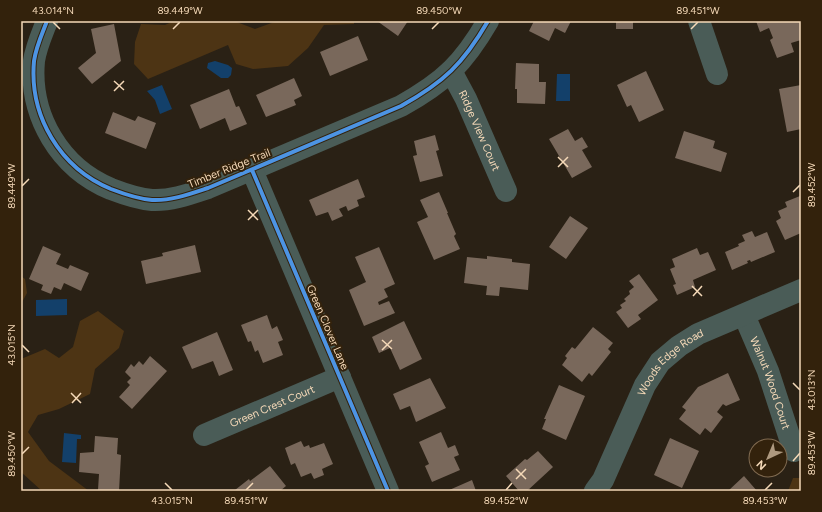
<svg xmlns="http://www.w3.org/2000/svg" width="822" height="512" viewBox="0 0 822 512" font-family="Figtree,sans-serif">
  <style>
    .green { fill: #4d3414 }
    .water { fill: #13406a }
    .building { fill: #79685b }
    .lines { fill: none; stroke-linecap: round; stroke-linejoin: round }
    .minor { stroke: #4a5c57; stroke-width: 22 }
    .cycleway-casing { stroke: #33220c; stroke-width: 6 }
    .cycleway { stroke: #4d94e3; stroke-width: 4 }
    .ticks { fill: none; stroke: #f5d9b8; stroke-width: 1.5 }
    .labels { text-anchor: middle; stroke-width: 4; stroke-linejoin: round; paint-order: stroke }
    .street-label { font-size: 11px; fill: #f5d9b8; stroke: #33220c }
    .neatline { fill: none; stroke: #f5d9b8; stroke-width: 1.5 }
    .ticks-label { font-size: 10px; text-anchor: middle; fill: #f5d9b8 }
  </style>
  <rect width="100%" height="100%" fill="#2a2115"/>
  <path class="green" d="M174,21H234L255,29L277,21H354V24L324,25L308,48L288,66L253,69L236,64L228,45L148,79L134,64L135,42L141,24L165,25Z
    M21,276L25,279L27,293L21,304Z
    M98,311L124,331L119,348L95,369L90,394L59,409L38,415L28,432L49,461L89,491H42L21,472V359L45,349L59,358L73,347L80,321Z
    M793,478H801V491H788Z"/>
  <path class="water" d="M215,61L228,65L232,68L231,75L228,78H221L207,68L208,63Z
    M557,74H570V101H556Z
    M162,85L172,109L160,114L155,100L147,91Z
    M67,299V315L36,316V300Z
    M64,433L81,435V439H77L76,463L62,462Z"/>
  <path class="building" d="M377,21H408L398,36Z
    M534,21H571L565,33L555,28L549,41L529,31Z
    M616,21H633V29H616Z
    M756,21H801V40L791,43L794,52L777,58L770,40L773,38L769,28L760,32Z
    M114,24L121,61L92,84L78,68L96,53L91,29Z
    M358,36L368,60L330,76L320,52Z
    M516,63L539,64V82H546L545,104L517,103V89H515Z
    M646,71L664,110L639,122L631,105L627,107L617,85Z
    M294,78L302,96L294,100L296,105L266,117L256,95Z
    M801,85V129L787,132L779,89Z
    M229,89L236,107L239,106L247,124L230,131L225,118L200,129L190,105Z
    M113,112L135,121L138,116L156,123L146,149L105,133Z
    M568,129L575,141L582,137L588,147L582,150L592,167L572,178L549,139Z
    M684,131L715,141L713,148L727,153L721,172L675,158Z
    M435,135L439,150L436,151L443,176L420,182L413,156L417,155L414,141Z
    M358,179L365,197L357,200L359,206L348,211L346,206L339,209L343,216L332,221L328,212L316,216L309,200Z
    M439,192L448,213H447L456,234L454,236L460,249L434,260L417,222L428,217L420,200Z
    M800,196L801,233L785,240L776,221L781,218L778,211L787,207L785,202Z
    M570,216L588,228L566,259L549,247Z
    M752,231L755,237L767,232L775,252L751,262L750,260L747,261L748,263L732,270L725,252L739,246L738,244L745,241L742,235Z
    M195,245L201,272L146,284L141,261L163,256L162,253Z
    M43,246L61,254L56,264L68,269L70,265L89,273L81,291L64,283L61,290L54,287L51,294L41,290L43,285L29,279Z
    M379,247L395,284L384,289L388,297L378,302L379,305L389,301L395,313L364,326L349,290L366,282L355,257Z
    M697,248L700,255L708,252L716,270L693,280L695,287L677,295L673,285L676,284L670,269L675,267L672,259Z
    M487,256L512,259V262L530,264L528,290L500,287L499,296L486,295L487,286L464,283L467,257L487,259Z
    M639,274L658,300L638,315L641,319L628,328L616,312L622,308L620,305L626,301L624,299L630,294L629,291L634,287L629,281Z
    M267,315L272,329L277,326L283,340L278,342L283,355L263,363L258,350L255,352L251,341L248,342L241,325Z
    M404,321L422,359L400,370L390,348L379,353L372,337Z
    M593,327L613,343L608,349L611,352L592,376L589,373L582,382L562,365L567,358L565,356L572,347L575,349Z
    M217,332L233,370L219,376L213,361L192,369L182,347Z
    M150,356L167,371L132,409L119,397L130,385L127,382L131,378L125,372L131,364L134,367L139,361L143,365Z
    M728,373L740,400L726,406L723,404L717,412L723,417L711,433L705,428L700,435L679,419L686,410L682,407L698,387Z
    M430,378L446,408L416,422L410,406L400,410L393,394Z
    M559,385L585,396L566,440L542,429L546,419H544Z
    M441,432L448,448L455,445L459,455L454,457L460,470L432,482L425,466L429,464L419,442Z
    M95,436L118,438L117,454L121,455L119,491L98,490L99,474L79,472L80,453L94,452Z
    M670,438L699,451L682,488L654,475Z
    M301,441L304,447L309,445L310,448L324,443L333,464L322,469L324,475L314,479L311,473L301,477L295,463L291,465L285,448Z
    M538,451L553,467L527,491H519L506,476L525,459L527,460Z
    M270,466L286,486L280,491L235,490L249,479L250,481Z
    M744,476L757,491H728Z
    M472,480L476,491H447Z"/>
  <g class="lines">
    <g class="minor">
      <path d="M47,21C42,34 36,47 34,61C29,116 60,168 111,189C124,194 139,199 152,200C171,201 190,194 208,188L401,106C444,82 463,64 488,21"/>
      <path d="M699,21L717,74"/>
      <path id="s1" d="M451,71L466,99L506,191"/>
      <path d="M252,170L388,491"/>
      <path id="s2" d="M744,315L768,371L794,451"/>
      <path id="s3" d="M204,435L340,377"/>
      <path id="s4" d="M595,491L603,480L645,385L660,362L679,346L698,334L801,290"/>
    </g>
    <defs>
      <path id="cycleway" d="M47,21C42,34 36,47 34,61C29,116 60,168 111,189C124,194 139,199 152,200C171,201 190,194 208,188L401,106C444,82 463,64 488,21
        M252,170L388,491"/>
    </defs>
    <use href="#cycleway" class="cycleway-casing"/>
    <use href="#cycleway" class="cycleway"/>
  </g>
  <path class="ticks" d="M53,22L60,29M173,29L180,22M432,29L439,22M691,29L698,22M114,81L124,90M114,91L124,81M558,157L568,167M558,167L568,157M22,186L29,179M793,192L800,185M248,210L258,220M248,220L258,210M692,286L702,296M693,296L702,286M382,340L392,349M22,345L29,352M382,350L392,340M793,383L800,390M71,393L81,403M72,403L81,393M22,454L29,447M793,461L800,453M516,469L526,479M516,479L526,469M165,483L172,490M246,490L253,483M506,490L512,483M765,490L772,483"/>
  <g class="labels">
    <g class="street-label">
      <text dy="4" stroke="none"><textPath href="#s1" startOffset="66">Ridge View Court</textPath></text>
      <text transform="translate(229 168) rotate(-22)" y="4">Timber Ridge Trail</text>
      <text transform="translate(328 327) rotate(67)" y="4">Green Clover Lane</text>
      <text dy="4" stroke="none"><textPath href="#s4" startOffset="152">Woods Edge Road</textPath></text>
      <text dy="4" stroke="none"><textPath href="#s2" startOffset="73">Walnut Wood Court</textPath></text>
      <text dy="4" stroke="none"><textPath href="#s3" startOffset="74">Green Crest Court</textPath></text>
    </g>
  </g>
  <rect width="822" height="512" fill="none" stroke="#33220c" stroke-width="44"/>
  <g transform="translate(768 458) rotate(224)"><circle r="19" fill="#33220c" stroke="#816b51"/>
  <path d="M0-3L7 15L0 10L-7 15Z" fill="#ae997f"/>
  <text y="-6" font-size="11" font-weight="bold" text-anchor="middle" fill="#f5d9b8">N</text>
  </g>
  <rect x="22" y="22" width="778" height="468" class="neatline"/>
  <g class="ticks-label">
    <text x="53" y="14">43.014°N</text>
    <text x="180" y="14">89.449°W</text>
    <text x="439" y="14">89.450°W</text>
    <text x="698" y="14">89.451°W</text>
    <text transform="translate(811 185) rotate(-90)" y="4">89.452°W</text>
    <text transform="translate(11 186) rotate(-90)" y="4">89.449°W</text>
    <text transform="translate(11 345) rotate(-90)" y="4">43.015°N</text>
    <text transform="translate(811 390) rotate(-90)" y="4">43.013°N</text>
    <text transform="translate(811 453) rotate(-90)" y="4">89.453°W</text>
    <text transform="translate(11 454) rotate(-90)" y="4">89.450°W</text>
    <text x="172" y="504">43.015°N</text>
    <text x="246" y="504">89.451°W</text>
    <text x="506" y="504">89.452°W</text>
    <text x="765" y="504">89.453°W</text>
  </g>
</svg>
